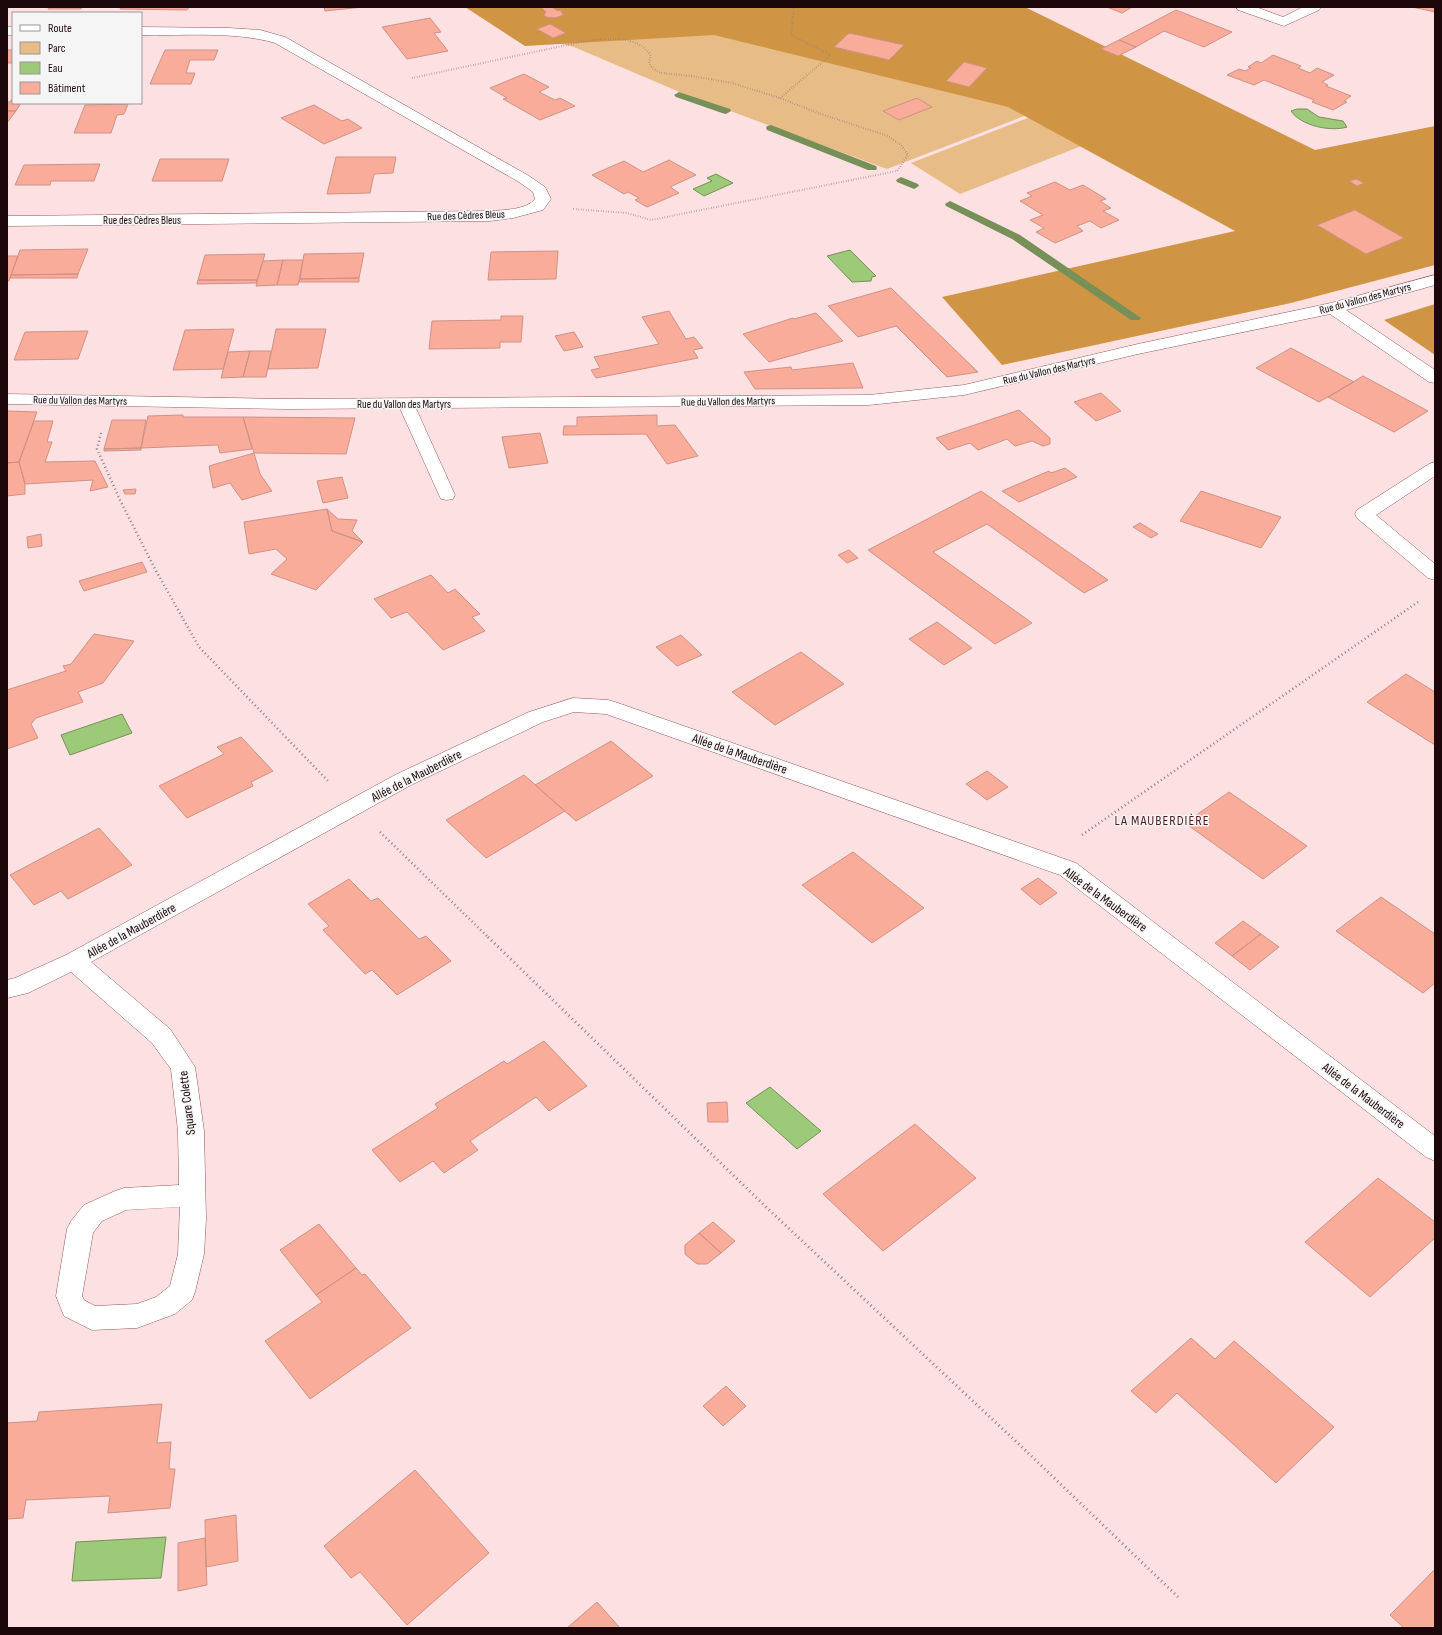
<svg xmlns="http://www.w3.org/2000/svg" width="1442" height="1635" viewBox="0 0 1442 1635" font-family="'Sofia Sans Condensed',sans-serif">
  <style>
    .green { fill: #e7bc86 }
    .forest { fill: #d09544 }
    .water { fill: #9dca79; stroke: #769058 }
    .lines { fill: none; stroke-linecap: round; stroke-linejoin: round }
    .stream { fill: #769058; fill-rule: evenodd }
    .building { fill: #faac9b; stroke: #ce9285 }
    .lane-casing { stroke: #935960; stroke-width: 1 }
    .street-casing { stroke: #935960; stroke-width: 1 }
    .path-far2 { stroke: #957c7f; stroke-width: 2; stroke-dasharray: 0.5 2; stroke-linecap: butt }
    .path-far1 { stroke: #957c7f; stroke-width: 2.5; stroke-dasharray: 1 3; stroke-linecap: butt }
    .path { stroke: #957c7f; stroke-width: 3; stroke-dasharray: 1 3.5; stroke-linecap: butt }
    .lane { fill: #fff; fill-rule: evenodd }
    .street { fill: #fff; fill-rule: evenodd }
    .labels { text-anchor: middle; stroke-width: 3; stroke-linejoin: round; paint-order: stroke }
    .far-street-label { font-size: 11px; fill: #1c070a; stroke: #f5f5f5 }
    .street-label { font-size: 13px; fill: #1c070a; stroke: #f5f5f5 }
    .neighbourhood-label { font-size: 14px; letter-spacing: 1px; fill: #501d25; stroke: #f5f5f5 }
  </style>
  <rect width="100%" height="100%" fill="#fce0e2"/>
  <path class="green" d="M690,26L1035,112L887,169L682,93L574,47L558,43Z
    M1033,116L1084,145L960,194L911,163Z"/>
  <path class="forest" d="M465,7H1025L1315,150L1435,126V265L1291,303L1002,365L942,297L1235,231L1008,107L714,35L525,46Z
    M1435,304V355L1384,320Z"/>
  <path class="water" d="M1297,109H1307L1319,117L1343,121L1347,127C1331,132 1301,126 1291,111Z
    M716,174L733,183L704,196L693,189L712,181L707,178Z
    M850,250L876,276L872,277L871,281L852,282L827,256Z
    M122,714L132,733L70,755L61,735Z
    M770,1087L821,1131L797,1149L746,1103Z
    M166,1537L161,1578L72,1581L76,1542Z"/>
  <g class="lines">
    <path class="stream" d="M679,92L730,109L731,111L726,114L722,113L676,97L674,95Z
      M771,125L876,166L877,168L876,170H868L767,130L766,128L767,126Z
      M901,177L918,184L919,186L914,189L897,182L896,180Z
      M950,201L1020,235L1141,318L1139,320H1131L1012,239L946,206L945,204Z"/>
  </g>
  <path class="building" d="M49,7H82L81,9H48Z
    M121,7H189L187,10L120,9Z
    M324,7H363L325,11Z
    M546,7H552L556,10L561,11L563,15L555,18L546,17L544,15L546,12L542,8Z
    M1107,7H1132L1122,13Z
    M1412,7H1435V12Z
    M1176,10L1232,32L1204,47L1164,31L1136,47L1119,40Z
    M430,18L441,32L434,33L448,51L407,59L382,27Z
    M550,24L566,33L553,38L537,29Z
    M849,33L904,45L889,60L834,47Z
    M1119,40L1136,47L1118,56L1101,49Z
    M7,50H13V63H7Z
    M165,50H218L214,60H190L186,73H195L191,84H150Z
    M1273,55L1301,66L1298,68L1310,73L1317,68L1334,75L1322,82L1328,85L1326,86L1351,96L1344,101L1347,102L1333,110L1312,102L1314,100L1264,80L1254,85L1227,75L1239,69L1245,71L1251,68L1248,67L1257,61L1261,63Z
    M964,62L987,68L969,87L946,81Z
    M524,74L549,87L539,92L555,100L560,98L575,106L540,120L503,99L507,98L490,88Z
    M13,98V103H21L16,111H7V102H10Z
    M917,98L932,107L899,120L883,111Z
    M128,104L124,114L117,115L111,133H74L85,105Z
    M314,105L342,121L348,119L362,128L324,144L281,118Z
    M7,111H16L7,123Z
    M336,157H396L393,173L374,174L370,193L327,194Z
    M160,159H229L222,181H152Z
    M669,160L696,175L670,187L679,193L647,207L635,200L639,198L628,192L624,194L592,175L624,161L643,172Z
    M100,164L94,181H51L50,185H15L24,165Z
    M1356,179L1364,183L1357,186L1349,181Z
    M1055,182L1070,190L1083,185L1106,199L1100,201L1111,208L1103,211L1119,220L1101,228L1090,221L1077,226L1083,231L1055,243L1036,232L1044,228L1030,220L1043,215L1020,201L1032,196L1027,193Z
    M1355,210L1404,238L1366,254L1317,225Z
    M88,249L78,274L11,275L20,250Z
    M558,251L556,279L488,280L491,252Z
    M364,253L359,278L300,279L304,254Z
    M265,254L257,280H198L205,255Z
    M7,256H18L9,281H7Z
    M283,260L277,285L256,286L263,261Z
    M283,260H303L298,285H277Z
    M78,274L77,278H10L11,275Z
    M359,278V282H299L300,279Z
    M198,280H257L256,283L197,284Z
    M891,288L978,372L947,377L896,326L858,337L828,306Z
    M669,311L686,339L694,337L703,348L693,350L698,358L596,378L591,370L600,368L594,357L659,344L642,317Z
    M816,313L843,341L769,362L743,334L793,318L794,319Z
    M501,316H523L521,342H500V348L429,349L432,321L501,320Z
    M234,329L223,369L173,370L185,330Z
    M276,329H326L318,368L268,369Z
    M88,331L78,359L14,360L25,332Z
    M574,332L583,347L564,351L555,336Z
    M1291,348L1354,382L1319,402L1256,368Z
    M250,351H271L266,377H243Z
    M250,351L243,377L221,378L228,352Z
    M853,363L863,388L755,389L744,372L791,367L792,370Z
    M1363,376L1428,411L1394,432L1328,397Z
    M1101,393L1121,411L1096,421L1074,402Z
    M1019,410L1050,438V444L1043,446L1032,441L1015,446L1007,439L978,450L970,443L948,450L936,438Z
    M7,411L37,412L19,462L7,463Z
    M183,415V417H243L252,449L220,453L218,445L141,448L148,416Z
    M657,415V426L675,425L698,456L667,464L646,434L563,435L564,426H577V417Z
    M243,417L355,418L346,454L254,453Z
    M112,420H146L141,448L104,449Z
    M34,421H53L47,442H52L45,462L95,461L108,487L90,491L93,480L25,484L19,462Z
    M540,433L548,463L509,468L502,437Z
    M141,448V450L104,451V449Z
    M254,453L260,474L272,491L242,500L230,483L213,488L209,466Z
    M19,462L25,484V494L7,496V463Z
    M1065,468L1077,477L1019,502L1002,491L1049,471L1051,473Z
    M342,477L348,498L323,503L317,481Z
    M136,489L135,494H125L123,490Z
    M981,491L1108,580L1084,593L987,524L933,552L1032,623L995,644L868,550Z
    M1201,491L1281,517L1261,548L1180,521Z
    M327,509L332,531L363,542L316,590L271,574L287,559L276,549L249,554L244,522Z
    M327,509L338,519L357,520L352,531L363,542L332,531Z
    M1140,523L1158,534L1151,538L1133,527Z
    M41,534L42,546L28,548L27,537Z
    M849,550L858,558L847,563L838,555Z
    M142,562L147,572L84,591L79,581Z
    M431,575L448,593L455,589L480,614L472,617L485,631L443,650L407,612L391,618L374,599Z
    M937,622L972,648L944,665L909,639Z
    M94,634L134,641L103,683L78,692L83,702L36,718L31,724L38,738L7,749V690L66,671L63,666L71,664Z
    M681,635L702,655L677,666L656,647Z
    M801,652L844,684L775,725L732,692Z
    M1406,674L1435,692V745L1367,702Z
    M241,737L273,771L251,782L253,786L187,818L159,786L224,754L217,747Z
    M611,741L653,776L576,821L535,785Z
    M987,771L1008,787L987,800L966,784Z
    M524,775L565,811L486,858L446,820Z
    M1229,792L1307,846L1263,879L1185,823Z
    M99,828L132,865L68,899L61,891L34,905L10,875Z
    M853,852L924,908L872,943L802,885Z
    M1038,878L1057,893L1040,905L1021,889Z
    M349,879L371,901L378,898L419,939L426,936L451,961L397,995L372,970L365,974L323,930L329,926L308,904Z
    M1381,897L1435,934V983L1423,993L1336,931Z
    M1243,921L1261,934L1232,956L1215,943Z
    M1261,934L1279,947L1250,970L1232,956Z
    M544,1041L587,1086L549,1111L536,1097L470,1141L478,1150L444,1173L433,1161L400,1182L372,1150L438,1108L435,1104L504,1061L507,1064Z
    M727,1102L728,1122H708L707,1103Z
    M915,1124L976,1178L883,1251L823,1194Z
    M1378,1178L1435,1222V1238L1370,1297L1305,1242Z
    M713,1222L735,1241L721,1253L699,1233Z
    M319,1224L356,1268L316,1295L280,1250Z
    M699,1233L721,1253L707,1264H697L685,1254V1245Z
    M356,1268L362,1275L365,1274L411,1328L310,1399L265,1341L322,1302L316,1295Z
    M1191,1338L1215,1359L1234,1341L1334,1427L1276,1483L1177,1393L1156,1413L1131,1391Z
    M726,1386L746,1406L723,1426L703,1406Z
    M162,1404L157,1443L171,1442L169,1469H175L170,1508L108,1513L110,1496L26,1500L23,1518L7,1519V1423L37,1421L39,1412Z
    M415,1470L489,1553L407,1625L360,1572L351,1578L324,1546Z
    M236,1515L238,1561L206,1567L205,1520Z
    M205,1538L207,1585L178,1591V1543Z
    M1435,1569V1628H1404L1390,1615Z
    M597,1602L620,1628H567Z"/>
  <g class="lines">
    <defs>
      <path id="lane" d="M406,399L412,401L414,404L455,495L453,499L447,500L441,499L439,495L398,404L400,401Z"/>
      <path id="street" d="M1236,7H1256L1283,17L1303,7H1321L1319,10L1284,26L1238,10Z
        M7,27H13V35H7Z
        M141,27L229,28L260,30L285,37L529,176L545,187L551,199L543,210L513,218L490,221L7,226V216L490,211C503,210 527,210 535,199L533,192L519,182L275,43C235,31 183,36 141,35Z
        M1435,275V285L1346,310L1435,370V383L1429,382L1330,314L1138,354L964,395L869,405L287,409L7,404V394L287,399L869,395L964,385L1138,344L1331,303Z
        M1435,462V476L1376,515L1435,564V580L1428,578L1357,518L1355,514L1357,510L1429,464Z
        M573,698L608,700L615,702L1076,863L1435,1136V1161L1426,1157L1060,875L606,714L574,712L543,722L411,785L91,962L170,1029L195,1067L204,1131L206,1219L204,1254L195,1292L192,1300L175,1314L137,1328L92,1330L64,1316L56,1296L67,1229L71,1221L84,1205L115,1191L124,1188L179,1185L178,1131L171,1069L152,1043L71,972L28,993L7,998V980L15,978L66,955L395,775L529,712ZM180,1207L178,1254L170,1286L156,1297L137,1304L95,1306L84,1300L82,1296L93,1233L102,1221L126,1210Z"/>
    </defs>
    <use href="#lane" class="lane-casing"/>
    <use href="#street" class="street-casing"/>
    <path class="path-far2" d="M412,78L586,41C607,38 639,35 651,56L649,63L652,68L661,73L692,76L732,83L780,98L818,113L888,136L901,145L908,155L897,171L651,220L627,213L573,209
      M780,98L831,55L791,35L794,7"/>
    <path class="path-far1" d="M101,433L97,449L120,500L155,569L199,647L328,781
      M380,832L489,938
      M1082,835L1418,602"/>
    <path class="path" d="M488,937L766,1207L1024,1449L1178,1597"/>
    <use href="#lane" class="lane"/>
    <use href="#street" class="street"/>
  </g>
  <g class="labels">
    <g class="far-street-label">
      <text transform="translate(466 215) rotate(-2)" y="4">Rue des Cèdres Bleus</text>
      <text x="142" y="224">Rue des Cèdres Bleus</text>
      <text transform="translate(1365 298) rotate(-15)" y="4">Rue du Vallon des Martyrs</text>
      <text transform="translate(1049 370) rotate(-13)" y="4">Rue du Vallon des Martyrs</text>
      <text transform="translate(80 400) rotate(1)" y="4">Rue du Vallon des Martyrs</text>
      <text transform="translate(728 401) rotate(-1)" y="4">Rue du Vallon des Martyrs</text>
      <text x="404" y="408">Rue du Vallon des Martyrs</text>
    </g>
    <g class="street-label">
      <text transform="translate(740 753) rotate(19)" y="5">Allée de la Mauberdière</text>
      <text transform="translate(416 775) rotate(-27)" y="5">Allée de la Mauberdière</text>
      <text transform="translate(1106 899) rotate(36)" y="5">Allée de la Mauberdière</text>
      <text transform="translate(131 930) rotate(-29)" y="5">Allée de la Mauberdière</text>
      <text transform="translate(1364 1095) rotate(37)" y="5">Allée de la Mauberdière</text>
      <text transform="translate(186 1103) rotate(-97)" y="5">Square Colette</text>
    </g>
    <g class="neighbourhood-label">
      <text x="1162" y="825">LA MAUBERDIÈRE</text>
    </g>
  </g>
  <rect width="1442" height="1635" fill="none" stroke="#1c070a" stroke-width="16"/>
  <rect x="12" y="12" width="130" height="92" fill="#f5f5f5" stroke="#9e9697"/>
  <rect x="20" y="25" width="20" height="6" fill="#ffffff" stroke="#9e9697"/>
  <text x="48" y="32" font-size="12" fill="#1c070a">Route</text>
  <rect x="20" y="42" width="20" height="12" fill="#e7bc86" stroke="#9e9697"/>
  <text x="48" y="52" font-size="12" fill="#1c070a">Parc</text>
  <rect x="20" y="62" width="20" height="12" fill="#9dca79" stroke="#9e9697"/>
  <text x="48" y="72" font-size="12" fill="#1c070a">Eau</text>
  <rect x="20" y="82" width="20" height="12" fill="#faac9b" stroke="#9e9697"/>
  <text x="48" y="92" font-size="12" fill="#1c070a">Bâtiment</text>
</svg>
